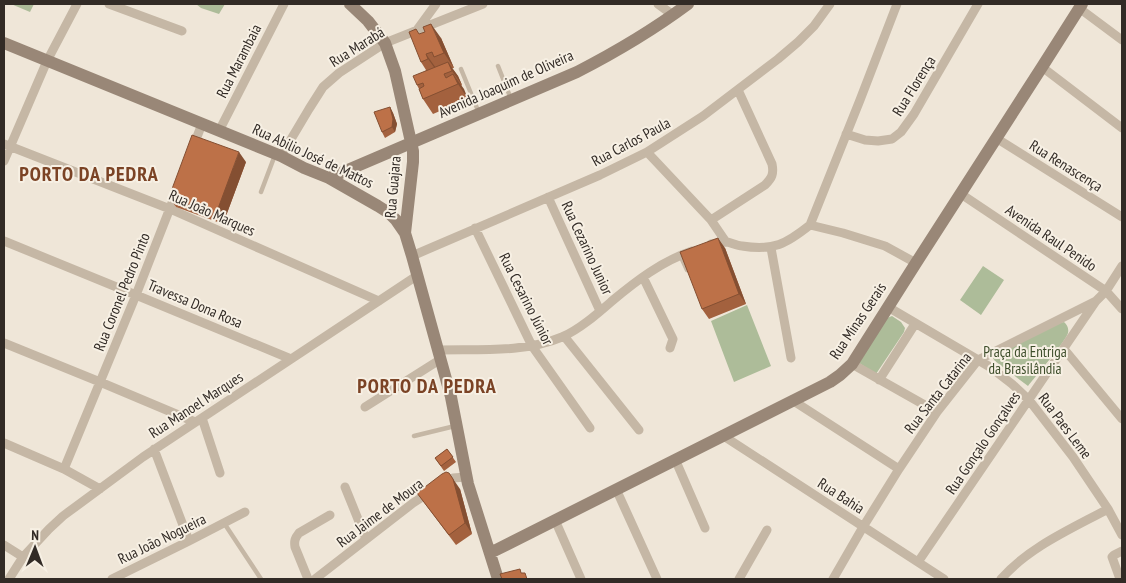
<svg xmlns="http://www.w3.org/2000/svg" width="1126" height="583" viewBox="0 0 1126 583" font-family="'PT Sans Narrow',sans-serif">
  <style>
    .green { fill: #adbc99 }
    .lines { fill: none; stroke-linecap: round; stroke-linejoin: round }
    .lane { stroke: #c5b7a5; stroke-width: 4.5 }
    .street { stroke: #c5b7a5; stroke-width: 9 }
    .secondary { stroke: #998777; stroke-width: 12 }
    .wall { fill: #a3613e }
    .shaded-wall { fill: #844f32 }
    .building { fill: #bd7148; stroke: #844f32 }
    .labels { text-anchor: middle; stroke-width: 4; stroke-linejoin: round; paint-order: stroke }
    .street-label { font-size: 15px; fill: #322b26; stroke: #f7f0e4 }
    .park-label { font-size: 15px; fill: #3e4e2b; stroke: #f7f0e4 }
    .district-label { font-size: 20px; font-weight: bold; letter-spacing: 1px; fill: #7b4325; stroke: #f7f0e4 }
  </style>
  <rect width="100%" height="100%" fill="#efe6d8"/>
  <path class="green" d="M11,4H34L30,12Z
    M196,4H225L219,14L201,8Z
    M983,266L1004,280L981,315L960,300Z
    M747,305L771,366L734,382L711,321Z
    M892,316L901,322L905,328L904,332L876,374L859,363L887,318Z
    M1064,322C1067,325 1069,328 1068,333C1066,341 1035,377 1028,386L995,361L992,357L1059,323Z"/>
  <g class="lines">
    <path class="lane" d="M498,66L511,99
      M461,69L479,113
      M261,192L275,155
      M680,255L687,270
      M414,436L455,426
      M224,523L261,579"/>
    <path class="street" d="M109,4L182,31
      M658,4L673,15
      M1079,8L1122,40
      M417,30L436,4
      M1042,67L1122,128
      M219,131L284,4
      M846,134L865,140L878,141L892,139L901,132L914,114L978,4
      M996,138L1122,217
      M4,144L170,209L379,301
      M193,147L202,124
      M647,152L711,220L726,242
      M281,156L309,109L323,87L339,73L385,43L483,4
      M4,161L47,61L77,4
      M961,194L1106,291L1122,309
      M548,197L600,311
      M711,220L765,185C772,178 774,174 772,164L738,90
      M810,225L843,233L885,246L916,263
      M475,228L532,346L590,428
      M4,241L136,295L291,359
      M711,244C716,243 722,242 727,242C732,243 737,246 742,246C774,251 786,244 810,225L860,100L897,4
      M771,248L791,358
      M412,256L600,175L647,152L703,116L778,59L798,42L814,26L830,4
      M643,277L671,335L673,339L670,348
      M888,307L990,367L1012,384L1029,400L1073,457L1108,509L1122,535
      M564,336L639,430
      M4,343L100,382L195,422
      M1064,349L1122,419
      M438,350C479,349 524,353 562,337C580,329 597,314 612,301C636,281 662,261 692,251
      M852,364L937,412
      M879,380L915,324
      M792,400L899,469
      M365,407L441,359
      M202,418L220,473
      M722,435L944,579
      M4,443L64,469L100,489
      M154,449L189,541
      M675,459L705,528
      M64,469L136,295L172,203
      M443,483L453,478L466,477
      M345,487L366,539
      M616,489L657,579
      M555,520L581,579
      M4,545L23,557
      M918,562L1096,301L1106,291L1122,266
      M9,579L23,557L49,529L63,516L143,457L418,275
      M112,579L189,541L245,512
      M308,579L295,547C294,541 295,538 299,533L330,515
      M315,579L413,503L430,492
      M739,579L767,530
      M833,579L863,527L899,469L937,412L978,360L1096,301
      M1001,579C1029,547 1071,529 1108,509
      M1120,579L1112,557L1114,555L1122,551"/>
    <path class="secondary" d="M350,4L368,21L385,43L395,71L413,151V162L405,233
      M4,43L281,156L304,168L329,178L378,206L389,213L396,220L405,233L412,256L451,397L468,484L498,579
      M329,178L577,72C616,52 653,30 688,4
      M490,553L830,382L840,375L852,364L916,263L1042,67L1082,4"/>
  </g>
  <path class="wall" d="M420,34L441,38L454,68H452L458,76L462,85L461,86L468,99L433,114L423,99L419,89L417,85L426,70L421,62Z
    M390,107L393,113L397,124L395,132L385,138L382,132Z
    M246,162L223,224L176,207L169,197Z
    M725,248L746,304L709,319L702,309Z
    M447,449L456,462L444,471L435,458Z
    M460,489L472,534L456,545L417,493Z"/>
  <path class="shaded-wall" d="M431,24L441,38L454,68L444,53Z
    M426,54L436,68L439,74L428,59Z
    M448,62L458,76L462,85L452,71Z
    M453,74L464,89L468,99L458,84Z
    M390,107L393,113L397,124L395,132L392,127Z
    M239,152L246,162L223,224L216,214Z
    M718,238L725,248L746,304L739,294Z
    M449,473L460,489L472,534L465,523Z"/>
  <path class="building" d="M431,24L444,53L434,57L432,52L426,54L428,59L421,62L409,32L416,29L419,34L425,32L423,27Z
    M448,62L452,71L444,74L446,78L453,74L458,84L423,99L419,89L424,86L423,83L417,85L413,76Z
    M390,107L393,119L392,127L382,132L374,112Z
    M192,135L239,152L216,214L169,197Z
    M718,238L739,294L702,309L680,252Z
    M447,449L453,457L441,466L435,458Z
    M446,472L449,473L453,479L465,523L449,535L417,493L442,474Z
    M520,569L521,573H525L527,579H502L500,574Z"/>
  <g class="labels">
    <g class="street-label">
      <text transform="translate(357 47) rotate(-32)" y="5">Rua Marabá</text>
      <text transform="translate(239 61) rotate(-63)" y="5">Rua Marambaia</text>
      <text transform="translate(506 84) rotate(-24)" y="5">Avenida Joaquim de Oliveira</text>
      <text transform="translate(914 86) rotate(-58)" y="5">Rua Florença</text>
      <text transform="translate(631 142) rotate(-28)" y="5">Rua Carlos Paula</text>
      <text transform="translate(313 156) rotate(25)" y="5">Rua Abilio José de Mattos</text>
      <text transform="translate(1066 166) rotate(32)" y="5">Rua Renascença</text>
      <text transform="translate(393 187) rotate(-85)" y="5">Rua Guajara</text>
      <text transform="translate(212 213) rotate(24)" y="5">Rua João Marques</text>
      <text transform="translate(1051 238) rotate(34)" y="5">Avenida Raul Penido</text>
      <text transform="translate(587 248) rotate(65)" y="5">Rua Cezarino Junior</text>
      <text transform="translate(122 292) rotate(-68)" y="5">Rua Coronel Pedro Pinto</text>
      <text transform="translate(526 299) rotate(63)" y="5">Rua Cesarino Júnior</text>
      <text transform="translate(195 304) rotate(23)" y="5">Travessa Dona Rosa</text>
      <text transform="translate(858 321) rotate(-56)" y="5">Rua Minas Gerais</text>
      <text transform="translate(938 393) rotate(-52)" y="5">Rua Santa Catarina</text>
      <text transform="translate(196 405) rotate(-33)" y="5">Rua Manoel Marques</text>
      <text transform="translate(1065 426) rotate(53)" y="5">Rua Paes Leme</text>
      <text transform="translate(983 443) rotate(-56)" y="5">Rua Gonçalo Gonçalves</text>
      <text transform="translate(841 496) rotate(33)" y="5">Rua Bahia</text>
      <text transform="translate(380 513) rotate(-37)" y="5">Rua Jaime de Moura</text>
      <text transform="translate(162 539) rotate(-26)" y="5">Rua João Nogueira</text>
    </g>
    <g class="park-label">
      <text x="1025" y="357">Praça da Entriga<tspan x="1025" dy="17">da Brasilândia</tspan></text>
    </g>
    <g class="district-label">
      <text x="89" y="181">PORTO DA PEDRA</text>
      <text x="427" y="393">PORTO DA PEDRA</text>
    </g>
  </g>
  <rect width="1126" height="583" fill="none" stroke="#322b26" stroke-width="10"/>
  <g transform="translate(35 548) rotate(1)" stroke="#f7f0e4" stroke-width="4" paint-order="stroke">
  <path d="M0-4L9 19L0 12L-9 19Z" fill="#322b26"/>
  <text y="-8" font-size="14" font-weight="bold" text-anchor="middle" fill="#322b26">N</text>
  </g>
</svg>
